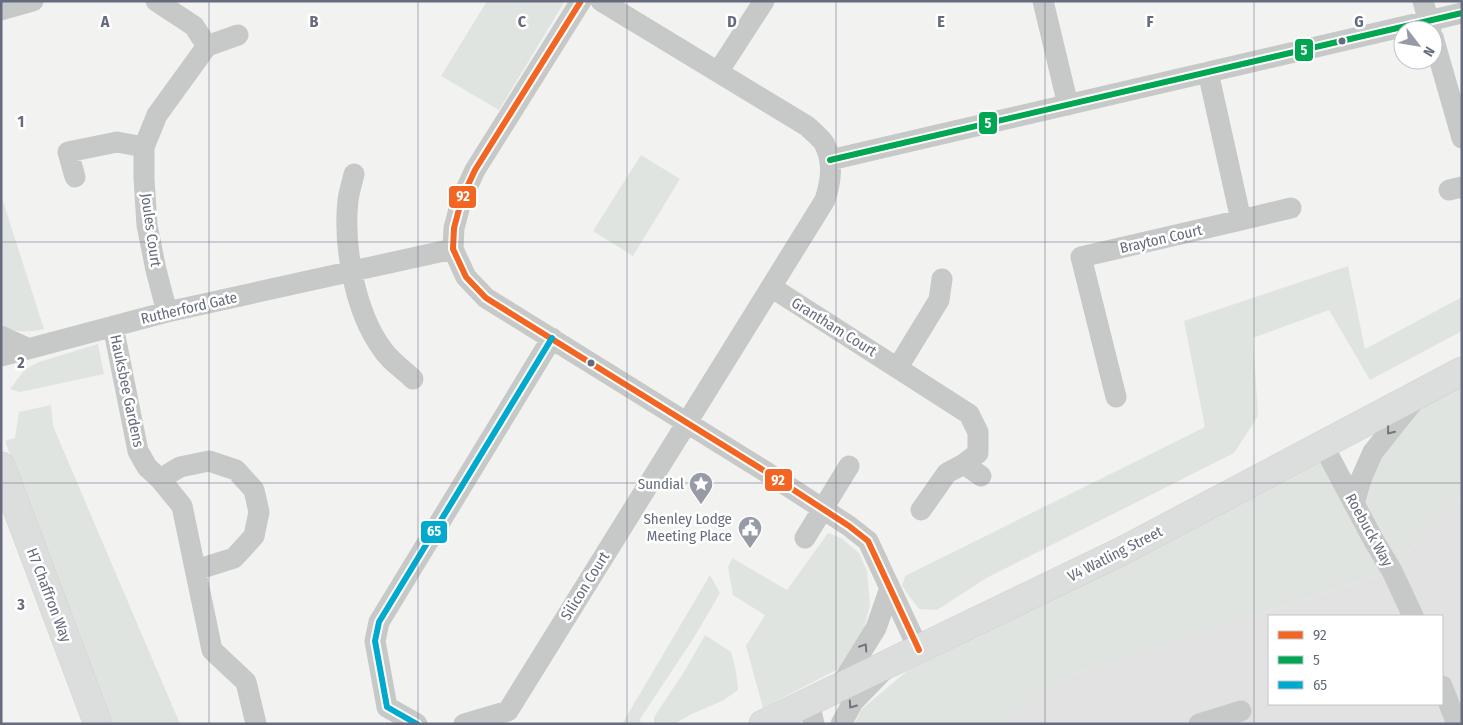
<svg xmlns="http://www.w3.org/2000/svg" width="1463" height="725" viewBox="0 0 1463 725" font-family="'Fira Sans Condensed',sans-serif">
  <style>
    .built { fill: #e2e2e3; fill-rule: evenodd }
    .green { fill: #e0e4e0 }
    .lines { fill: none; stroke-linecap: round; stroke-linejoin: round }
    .secondary-casing { stroke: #d0d0d1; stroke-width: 29 }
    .street { stroke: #c7c8c8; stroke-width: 21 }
    .secondary { stroke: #dcdddd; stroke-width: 28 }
    .bus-1-casing { stroke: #fff; stroke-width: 10 }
    .bus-2-casing { stroke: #fff; stroke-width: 10 }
    .bus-3-casing { stroke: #fff; stroke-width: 10 }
    .bus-1 { stroke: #f26522; stroke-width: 6 }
    .bus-2 { stroke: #00a651; stroke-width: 6 }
    .bus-3 { stroke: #00a9ce; stroke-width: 6 }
    .oneway { stroke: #707584 }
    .grid { fill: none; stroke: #666c7d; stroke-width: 1; stroke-opacity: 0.55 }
    .bus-dot { fill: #666c7d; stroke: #fff; stroke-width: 2 }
    .labels { text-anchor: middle; stroke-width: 5; stroke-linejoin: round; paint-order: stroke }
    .street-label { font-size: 15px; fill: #666c7d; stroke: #fff }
    .poi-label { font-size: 15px; fill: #666c7d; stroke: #fff; text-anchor: end }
    .grid-label { font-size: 16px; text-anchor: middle; font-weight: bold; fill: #666c7d; stroke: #fff; stroke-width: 5; stroke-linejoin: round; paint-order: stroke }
    .line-badge { stroke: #fff; stroke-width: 2 }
    .badge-label { font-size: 14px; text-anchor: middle; font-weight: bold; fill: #fff }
  </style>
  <rect width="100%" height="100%" fill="#f2f2f1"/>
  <path class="built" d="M1462,500V724H1005L1007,718L1069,676L1392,571L1444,511ZM1269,616H1442V704H1269Z"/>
  <path class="green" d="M487,1H565L499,110L441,76Z
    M641,155L680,179L633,256L593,231Z
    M1,195L44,329C29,332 15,334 1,324Z
    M1348,266L1365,349L1462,297V331L1370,380L1329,310L1253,338L1258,416L1234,453L988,577L937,610L919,609L902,586L905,576L1205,427L1184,321Z
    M98,344L104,374L20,392L10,389L25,369L39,362Z
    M1462,371V500L1444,511L1392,571L1069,676L1007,718L1005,724H854L862,709L907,671L1036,604L1323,445L1354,503L1373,452Z
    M51,405L53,426L180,724H110L5,441L15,438L19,412Z
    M828,533L841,538L859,553L867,571L870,605L864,628L840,668L763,708L746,646L765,615L733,595L728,567L732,558L787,590Z
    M710,575L720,593L695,636L640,719L641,724H622Z
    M705,635L731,652L736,671L738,690L724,700L692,714L674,724H654V717L684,672Z"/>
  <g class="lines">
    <defs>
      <path id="secondary" d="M1,466L98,724
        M763,724L1124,550L1462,371"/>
    </defs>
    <use href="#secondary" class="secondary-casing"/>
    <path class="street" d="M156,1L194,26L207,46L157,115L144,147V179L147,225L156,270L167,312
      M581,1L475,170L462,198L454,228L453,249L466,277L486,298L763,470L849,526L868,541L919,650
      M1043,1L1068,105
      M1423,1L1431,30
      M1,10L33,1
      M1433,37L1462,138
      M207,46L238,35
      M718,72L764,1
      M830,160L1462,13
      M354,174C352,183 349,192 348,200C343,246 355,313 383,350C390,361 404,370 413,379
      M75,177L68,152L117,142L144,147
      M1449,190L1462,187
      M1241,220L1291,208
      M771,287L969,414L978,432V453L964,464L947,473L921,510
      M113,326L138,451L147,467L160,479L182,506L212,650L246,682L256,724
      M1,336L27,348
      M1,356L167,312L453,249
      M898,367L939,300L942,279
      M1116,397L1081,257L1241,220L1208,72
      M1323,445L1374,541L1392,571L1413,616
      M964,464L981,476
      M160,479L180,467L209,461L236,470L254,490L259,512L254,536L234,558L196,570
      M1354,504L1361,479L1373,452L1417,397
      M805,538L849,466
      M1442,686L1457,724
      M839,688L876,628L890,588
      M809,702L814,724
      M417,724L387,707L375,641L379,622L552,338
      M464,724L508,711L825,200C831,181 834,162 824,143C820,137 812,131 807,126L601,1
      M841,724L853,702L883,671
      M1199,724L1241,711"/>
    <use href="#secondary" class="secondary"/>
    <defs>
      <path id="bus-1" d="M581,1L475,170L462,198L454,228L453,249L466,277L486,298L763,470L849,526L868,541L919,650"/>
      <path id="bus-2" d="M830,160L1462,13"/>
      <path id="bus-3" d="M417,724L387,707L375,641L379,622L552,338"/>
    </defs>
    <use href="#bus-1" class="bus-1-casing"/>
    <use href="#bus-2" class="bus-2-casing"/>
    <use href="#bus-3" class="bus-3-casing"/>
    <use href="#bus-1" class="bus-1"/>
    <use href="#bus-2" class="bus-2"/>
    <use href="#bus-3" class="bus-3"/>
  </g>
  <defs><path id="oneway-chevron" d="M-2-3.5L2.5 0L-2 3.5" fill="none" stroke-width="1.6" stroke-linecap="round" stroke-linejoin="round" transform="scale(1.25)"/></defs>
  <g class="oneway">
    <use href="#oneway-chevron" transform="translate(1390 431) rotate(129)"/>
    <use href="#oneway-chevron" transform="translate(864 647) rotate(-57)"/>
    <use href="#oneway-chevron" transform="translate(852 705) rotate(125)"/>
  </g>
  <path class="grid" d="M209,1V724M418,1V724M627,1V724M836,1V724M1045,1V724M1254,1V724M1,242H1462M1,483H1462"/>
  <defs>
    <symbol id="sight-pin" viewBox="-11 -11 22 30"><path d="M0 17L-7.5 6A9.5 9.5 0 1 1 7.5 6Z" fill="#979ba6" stroke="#fff"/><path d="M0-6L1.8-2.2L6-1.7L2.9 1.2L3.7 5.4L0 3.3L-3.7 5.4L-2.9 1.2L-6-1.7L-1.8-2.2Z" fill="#fff"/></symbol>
    <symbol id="civic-pin" viewBox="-11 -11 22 30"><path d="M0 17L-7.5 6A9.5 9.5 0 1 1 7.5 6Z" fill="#979ba6" stroke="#fff"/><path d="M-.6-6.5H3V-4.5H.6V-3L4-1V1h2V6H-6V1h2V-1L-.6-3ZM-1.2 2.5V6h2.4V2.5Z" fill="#fff"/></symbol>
  </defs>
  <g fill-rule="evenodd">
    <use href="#sight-pin" x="687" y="470" width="28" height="38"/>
    <use href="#civic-pin" x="736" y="514" width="28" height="38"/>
  </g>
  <g class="bus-dot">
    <circle cx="1342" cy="41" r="4.5"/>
    <circle cx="591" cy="363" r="4.5"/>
  </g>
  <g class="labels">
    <g class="street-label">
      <text transform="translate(151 230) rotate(82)" y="5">Joules Court</text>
      <text transform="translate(1161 239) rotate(-13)" y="5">Brayton Court</text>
      <text transform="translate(189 308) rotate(-13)" y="5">Rutherford Gate</text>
      <text transform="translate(834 327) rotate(32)" y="5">Grantham Court</text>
      <text transform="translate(127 391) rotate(78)" y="5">Hauksbee Gardens</text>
      <text transform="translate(1369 530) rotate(61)" y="5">Roebuck Way</text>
      <text transform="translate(1115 554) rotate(-27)" y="5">V4 Watling Street</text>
      <text transform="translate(585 586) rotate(-58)" y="5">Silicon Court</text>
      <text transform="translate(49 595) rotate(69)" y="5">H7 Chaffron Way</text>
    </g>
    <g class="poi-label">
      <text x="684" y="489">Sundial</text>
      <text x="732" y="524">Shenley Lodge<tspan x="732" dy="17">Meeting Place</tspan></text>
    </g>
  </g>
  <g class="grid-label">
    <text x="105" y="27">A</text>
    <text x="314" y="27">B</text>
    <text x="522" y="27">C</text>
    <text x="732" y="27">D</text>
    <text x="941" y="27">E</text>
    <text x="1150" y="27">F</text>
    <text x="1359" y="27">G</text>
    <text x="21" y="127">1</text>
    <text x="21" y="368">2</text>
    <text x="21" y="610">3</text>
  </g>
  <g class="line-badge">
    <rect x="1294" y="38" width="20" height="24" rx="5" fill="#00a651"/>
    <rect x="978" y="111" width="20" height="24" rx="5" fill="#00a651"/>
    <rect x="448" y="185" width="29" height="24" rx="5" fill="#f26522"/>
    <rect x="764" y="468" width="29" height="24" rx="5" fill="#f26522"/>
    <rect x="420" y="520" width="28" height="24" rx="5" fill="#00a9ce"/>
  </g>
  <g class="badge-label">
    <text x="1304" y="55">5</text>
    <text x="988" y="128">5</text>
    <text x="463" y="201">92</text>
    <text x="778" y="485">92</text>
    <text x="434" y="536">65</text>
  </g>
  <rect width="1463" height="725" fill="none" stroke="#666c7d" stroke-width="5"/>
  <rect x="1268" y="615" width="175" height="90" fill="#ffffff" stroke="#c2c4cb"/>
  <rect x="1278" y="631" width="25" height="8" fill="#f26522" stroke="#c2c4cb"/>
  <text x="1313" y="640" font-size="15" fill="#666c7d">92</text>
  <rect x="1278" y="656" width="25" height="8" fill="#00a651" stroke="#c2c4cb"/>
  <text x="1313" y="665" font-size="15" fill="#666c7d">5</text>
  <rect x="1278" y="681" width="25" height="8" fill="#00a9ce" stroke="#c2c4cb"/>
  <text x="1313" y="690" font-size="15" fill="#666c7d">65</text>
  <g transform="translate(1418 45) rotate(121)"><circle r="24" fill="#ffffff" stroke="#c2c4cb"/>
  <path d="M0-4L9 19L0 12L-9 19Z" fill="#979ba6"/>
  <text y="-8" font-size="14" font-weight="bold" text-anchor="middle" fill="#666c7d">N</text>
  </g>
</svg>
